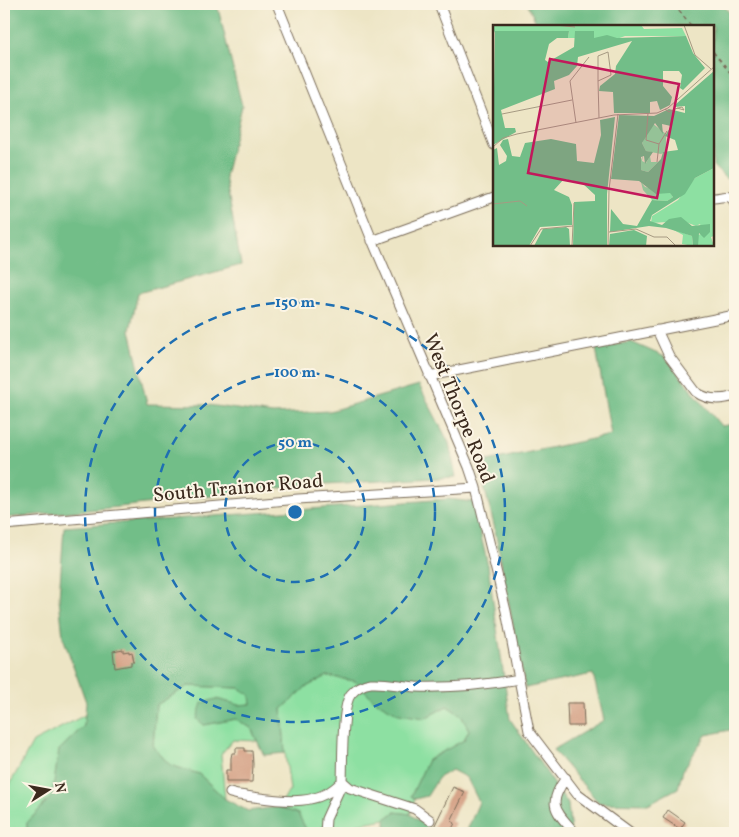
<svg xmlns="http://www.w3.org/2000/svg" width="739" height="837" viewBox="0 0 739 837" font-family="Vollkorn,serif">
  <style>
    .green { fill: #8de0a2; stroke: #648560 }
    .forest { fill: #72be88; stroke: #567453 }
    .building { fill: #d5a387 }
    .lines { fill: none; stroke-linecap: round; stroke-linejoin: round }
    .minor-casing { stroke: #796b58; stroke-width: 11 }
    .path { stroke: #796b58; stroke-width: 2; stroke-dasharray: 4 4; stroke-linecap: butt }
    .minor { stroke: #fff; stroke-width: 9 }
    .ring { fill: none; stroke: #1f6fb2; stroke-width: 2.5; stroke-dasharray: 9 6 }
    .labels { text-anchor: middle; stroke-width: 4; stroke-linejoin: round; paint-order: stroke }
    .street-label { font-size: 20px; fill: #3b2a1e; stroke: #fcf5e5 }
    .inset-road { fill: none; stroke: #a69a82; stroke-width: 1 }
    .view { fill: #c2185b; fill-opacity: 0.15; stroke: #c2185b; stroke-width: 2.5 }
    .inset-edge { fill: none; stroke: #3b2a1e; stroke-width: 2.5 }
    .centre { fill: #1f6fb2; stroke: #fcf5e5; stroke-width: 2.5 }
    .ring-label { font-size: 15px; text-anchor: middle; font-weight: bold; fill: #1f6fb2; stroke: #fcf5e5; stroke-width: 4; stroke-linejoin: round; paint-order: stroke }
  </style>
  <rect width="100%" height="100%" fill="#fcf5e5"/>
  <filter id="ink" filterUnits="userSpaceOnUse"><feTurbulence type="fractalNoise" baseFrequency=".02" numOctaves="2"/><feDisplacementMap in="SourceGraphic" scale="10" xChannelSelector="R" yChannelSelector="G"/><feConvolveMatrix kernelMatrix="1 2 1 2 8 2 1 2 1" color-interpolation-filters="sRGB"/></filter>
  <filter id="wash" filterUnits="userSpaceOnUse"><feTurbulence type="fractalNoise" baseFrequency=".0096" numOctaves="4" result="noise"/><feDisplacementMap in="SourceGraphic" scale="20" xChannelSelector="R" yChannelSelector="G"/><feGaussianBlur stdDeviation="1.12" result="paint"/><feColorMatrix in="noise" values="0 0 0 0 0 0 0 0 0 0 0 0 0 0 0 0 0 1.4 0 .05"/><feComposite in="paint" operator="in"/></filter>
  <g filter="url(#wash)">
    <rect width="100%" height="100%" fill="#ede5c5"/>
    <path class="green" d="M327,676L355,681L375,701L425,718L447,706L461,715L469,730L464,740L428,760L411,796L415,799L410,814L395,812L385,819L308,833L298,814L278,807L290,790L285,753L282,709L306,687Z
      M188,686L239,688L250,695L251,704L239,705L216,699L204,725L236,719L251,728L257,741L233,740L221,754L225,799L199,774L170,765L153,747L156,705Z
      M85,715L84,726L59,750L52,796L27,823V833H4V795L33,742Z"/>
    <path class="forest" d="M4,4H217L242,106L225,176L241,265L138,293L130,330L147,404L208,405L273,414L330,411L419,385L449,443L456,477L306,485L119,507L4,518V353L6,350L4,230Z
      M527,4H722L735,19V175L726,179L713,166V26H538Z
      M631,342L665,357L721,426L735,424V729L706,735L683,770L678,788L648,804L599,803L553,750L604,720L593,674L525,688L494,525L478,463L611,435L596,348Z
      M448,499L473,502L488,566L510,719L568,804L571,833H466L479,802L467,778L452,770L439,777L427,796L415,799L411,796L428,760L464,740L469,730L461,715L447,706L425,718L399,714L375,701L355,681L327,676L306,687L282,709L285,753L264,755L251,728L236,719L204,725L197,719L202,703L216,699L239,705L251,704L250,695L239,688L188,686L156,705L153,747L170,765L199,774L225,799L248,811L278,807L298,814L308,833H27V823L52,796L59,750L84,726L86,702L63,637L59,598L64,527Z
      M395,812L410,814L436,833H387L385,819Z"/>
    <g id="blocks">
      <path class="building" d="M123,649V652L129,651V653L132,652L134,662H131V665L115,668L113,651Z
        M567,703H583L584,726H568Z
        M236,748H245V751H252L253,764L252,782H226V770H231V758L232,753H236Z
        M453,787L465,792L451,821L455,823L450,833H446L434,827Z
        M668,810L685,822L680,829L663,818Z"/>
    </g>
  </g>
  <g filter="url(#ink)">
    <use href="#blocks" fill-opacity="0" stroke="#796b58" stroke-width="1"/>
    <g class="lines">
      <defs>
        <path id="minor" d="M277,4L370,235L469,467L476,488L506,611L529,731L577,794L630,833
          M439,4L494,145
          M713,198C723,198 729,192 735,203
          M372,241L494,197
          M657,330L669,356L696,392C708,401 722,400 735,396
          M429,376L735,315
          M4,525L298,499L476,488
          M566,778C546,805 556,811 575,833
          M230,793L238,795C273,799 316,811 342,781
          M430,820L415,809L350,788L342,781C343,763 341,706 351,694C356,688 363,684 371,683C386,682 401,686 416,687C450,688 486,685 519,679
          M325,833L326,819L341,786"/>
      </defs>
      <use href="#minor" class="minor-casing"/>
      <path class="path" d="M674,4L691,26
        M713,52L735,78"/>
      <use href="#minor" class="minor"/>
    </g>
  </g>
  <g class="ring">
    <circle cx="295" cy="512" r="70"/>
    <circle cx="295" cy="512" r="140"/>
    <circle cx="295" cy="512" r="210"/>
  </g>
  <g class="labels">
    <g class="street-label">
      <text transform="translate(460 408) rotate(68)" y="7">West Thorpe Road</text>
      <text transform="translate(238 487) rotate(-5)" y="7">South Trainor Road</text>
    </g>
  </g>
  <g transform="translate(493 25)">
    <rect width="221" height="221" fill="#ede5c5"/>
    <path d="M0,0H148L151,4L189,3L193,11H132L52,40L101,14V6H82V13H75L76,6H2L0,10ZM159,98L173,109V126L168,129L153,126L149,118ZM150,130L149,136L153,138L157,131L158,137H165L155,147L148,145L146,140ZM221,143V211L218,212L221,221H205L204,210L209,209L211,213L207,199L203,201L190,196L158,198L159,191L185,175L202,153ZM148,157L152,162L177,167L180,172L174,176L159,175L150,165ZM179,204L199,211L200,221L189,219L190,210Z" fill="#8de0a2"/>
    <path d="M2,6H76L75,13H64L56,19L52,35L55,37L81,22L82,6H101V13L114,10L124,13L193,11L200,28L212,43L190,65L187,63L189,50L186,46H170V61L179,72L177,80L167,85L164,76L157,77V88H121L120,67L106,66L107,61L122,49L123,41L139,16L85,32L84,41L76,50L61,56L62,64L8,85L12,103H22L23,107L0,120ZM221,46V143L202,153L192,169L159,190L157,196L169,200L176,194L188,192L199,201L217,199V207L211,213L206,208L205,221H200L199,211L173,203L156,201L117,207L118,184L130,199L144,201L159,175L174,176L180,172L177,168L163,169L146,156L118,154L126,90L161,91L176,84L192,88V81L182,82L183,79ZM162,98L170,109L169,99L178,101L172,111L182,115L185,125L170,127L168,134L155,147L148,145V132L151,131L152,139L160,127L153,126L149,118ZM122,92L114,169V221H80L81,177L102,176V170L89,158L71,154L61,165L76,172L79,180V200L47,202L36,221H0V125L4,123L6,140L13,136L14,131L7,120L10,115L15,114L19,131L27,132L32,118L58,114L83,119L84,136L101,138L108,110L107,95ZM73,202L76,204L77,221H41L50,204ZM141,205L154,211L153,221H116L117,209Z" fill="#72be88" fill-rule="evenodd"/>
    <path class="inset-road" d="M62,0L82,2M191,0L202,30L218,44M105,56L118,50L115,27L105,31V56L106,93M172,84L176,87L182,84L185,83L189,82L191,85L184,83M155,88L153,115L166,119L174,106M9,89L79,75M83,98L77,56L96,32M0,122L10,113L24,109L121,90L164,88L175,83L222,41M164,137L166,119M0,179L27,176L34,181M116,207L143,204L161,212H174L183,221M37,221L48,204L80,201M79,221L81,178M115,221L116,165L125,89"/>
    <path class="view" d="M57,34L186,59L164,173L35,148Z"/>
    <rect width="221" height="221" class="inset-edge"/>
  </g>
  <circle cx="295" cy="512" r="8" class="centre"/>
  <g class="ring-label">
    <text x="295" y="307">150 m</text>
    <text x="295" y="377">100 m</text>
    <text x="295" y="447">50 m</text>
  </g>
  <rect width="739" height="837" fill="none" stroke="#fcf5e5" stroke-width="20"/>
  <g transform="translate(48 790) rotate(79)" stroke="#fcf5e5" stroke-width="4" paint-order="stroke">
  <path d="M0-4L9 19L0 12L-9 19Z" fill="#3b2a1e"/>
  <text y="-8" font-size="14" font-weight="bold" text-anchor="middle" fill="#3b2a1e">N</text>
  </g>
</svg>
